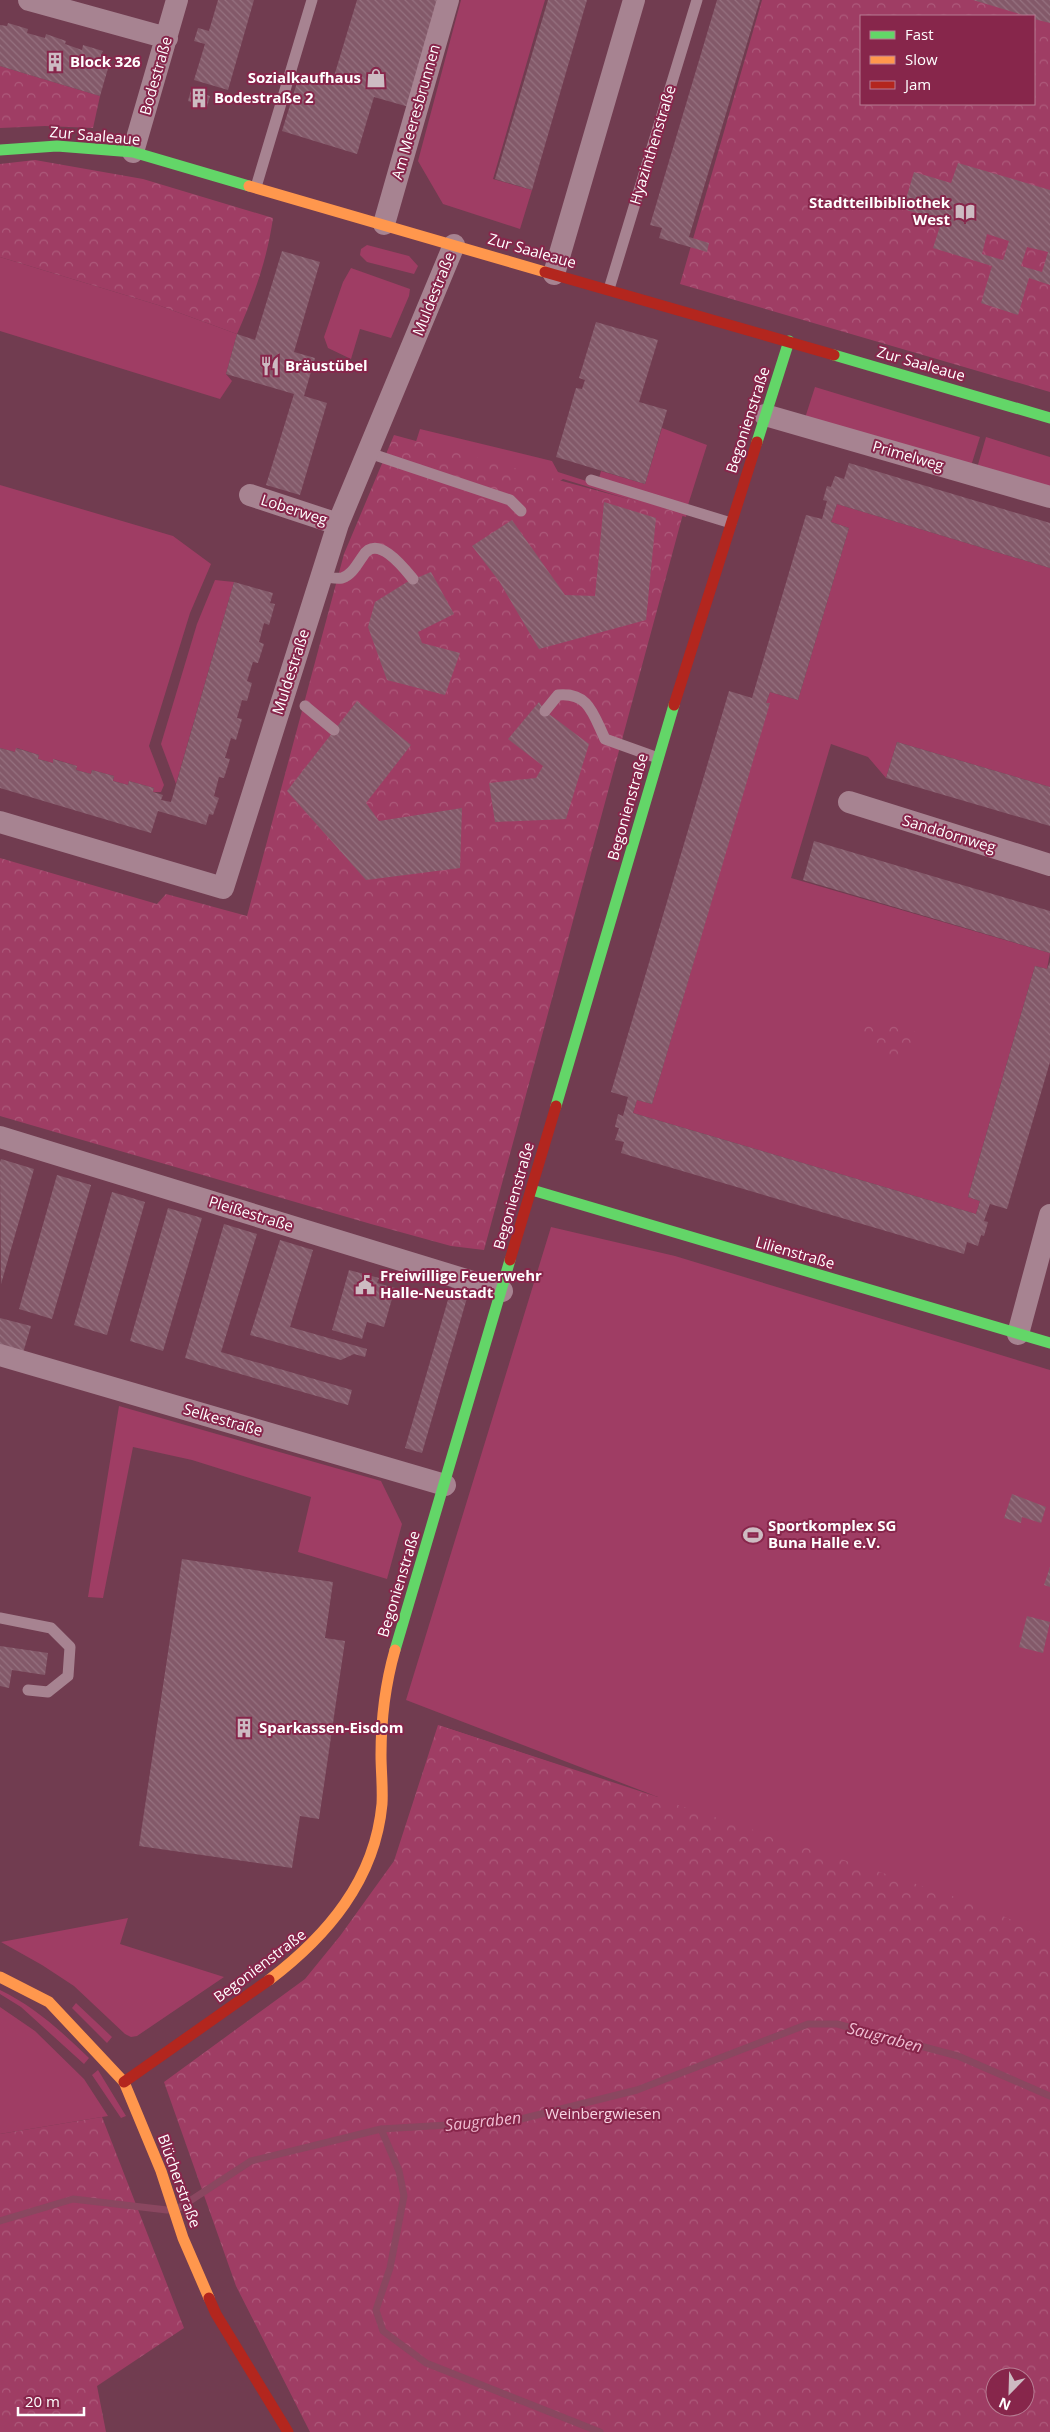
<svg xmlns="http://www.w3.org/2000/svg" width="1050" height="2432" viewBox="0 0 1050 2432" font-family="'Open Sans',sans-serif">
  <style>
    .grass { fill: #9f3d64 }
    .forest { fill: url(#forest-crowns); fill-rule: evenodd }
    .lines { fill: none; stroke-linecap: round; stroke-linejoin: round }
    .stream { stroke: #8a4760; stroke-width: 7 }
    .building { fill: url(#building-back-hatch); fill-rule: evenodd }
    .lane { stroke: #a78391; stroke-width: 11 }
    .street { stroke: #a78391; stroke-width: 22 }
    .fast { stroke: #63d668; stroke-width: 11 }
    .slow { stroke: #ff974d; stroke-width: 11 }
    .jam { stroke: #b3261e; stroke-width: 11 }
    .labels { text-anchor: middle; stroke-width: 4; stroke-linejoin: round; paint-order: stroke }
    .poi-label { font-size: 15px; font-weight: bold; fill: #fff; stroke: #87264b; text-anchor: start }
    .street-label { font-size: 15px; fill: #fff; stroke: #87264b }
    .park-label { font-size: 15px; fill: #f7d5e3; stroke: #87264b }
    .water-label { font-size: 16px; font-style: italic; fill: #f0bdd2; stroke: #87264b }
  </style>
  <defs>
    <pattern id="forest-crowns" width="20" height="18" patternUnits="userSpaceOnUse" patternTransform="scale(1.25)"><rect width="20" height="18" fill="#9f3d64"/><path d="M2 6a3 3 0 1 1 6 0M12 15a3 3 0 1 1 6 0" fill="none" stroke="#ad5a7b"/></pattern>
    <pattern id="building-back-hatch" width="6" height="6" patternUnits="userSpaceOnUse" patternTransform="scale(1.25)"><rect width="6" height="6" fill="#835969"/><path d="M-1 5l2 2M0 0l6 6M5-1l2 2" fill="none" stroke="#967280"/></pattern>
  </defs>
  <rect width="100%" height="100%" fill="#713c50"/>
  <path class="grass" d="M461,0H545L493,179L532,190L520,229L443,204L418,161Z
    M367,245L409,256L418,266L414,274L367,262L360,255L361,249Z
    M0,257L158,305L237,334L226,374L232,381L220,399L0,331Z
    M351,268L410,289L409,296L391,338L360,329L351,359L328,348L324,337L343,282Z
    M815,387L980,437L971,466L805,418Z
    M662,428L707,445L688,505L599,478L601,471L645,484Z
    M420,429L552,461L558,472L687,513L686,517L563,479L537,496L414,448Z
    M986,437L1050,457V490L977,468Z
    M0,485L173,536L211,564L190,613L149,746L164,785L161,792H153L154,788L129,781L128,785L113,781L114,776L92,770L91,774L76,770L77,766L54,759L53,763L38,759L39,755L17,748L15,752L0,748Z
    M837,504L1050,568V787L897,742L886,778L868,757L831,744L791,878L1050,953L1047,969L1035,966L968,1197L980,1201L976,1214L633,1113L637,1100L652,1104L769,703H766L770,692L798,700L849,528L831,522Z
    M215,580L234,582L176,784L161,744L197,624Z
    M551,1227L675,1256L1050,1370V2011L438,1725L658,1797L406,1700Z
    M119,1406L381,1481L402,1524L387,1579L298,1552L311,1497L192,1460L133,1447L103,1598L88,1597Z
    M128,1918L120,1944L224,1977L137,2036L131,2037L125,2034L74,1986L42,1965L1,1942Z
    M0,1990C35,2007 61,2031 89,2058L84,2064L21,2007L0,1994Z
    M76,2003L112,2037L107,2043L72,2008Z
    M0,2007L35,2031L84,2079L108,2116L0,2134Z
    M98,2070L126,2116L121,2118L92,2075Z"/>
  <path class="forest" d="M762,0H1050V392L680,284ZM861,16H1034V104H861Z
    M0,66L100,96L93,128L45,126L0,128Z
    M35,160L143,179L273,218C267,260 254,296 237,334L158,305L0,257V164Z
    M394,435L683,514L484,1250L451,1246L371,1224L0,1116V858L157,904L166,894L247,916L344,554Z
    M890,1021L910,1027L925,1042L901,1059L896,1056L877,1057L860,1027Z
    M438,1725L970,1902L1050,1936V2432H310L236,2286L164,2082L305,1979L340,1936L394,1861ZM995,2377H1025V2407H995Z
    M102,2117L184,2328L97,2386L106,2432H0V2134Z"/>
  <g class="lines">
    <path class="stream" d="M381,2129L399,2171L404,2196L390,2268L376,2310L383,2331L426,2363L600,2432
      M179,2208L251,2161L381,2129L513,2121L637,2090L808,2024H837L958,2056L1050,2096
      M0,2221L73,2199L167,2210"/>
  </g>
  <path class="building" d="M218,0H254L228,90L194,80L205,44L194,41L198,28L209,31Z
    M357,0H442L409,107L374,97L357,154L282,131L300,73L332,83Z
    M548,0H587L532,190L495,179Z
    M717,0H760L689,237L709,243L707,252L659,238L662,228L650,225Z
    M973,0H1050V23L1034,19V16H1026Z
    M8,23L28,29L27,33L45,38L46,34L66,41L65,44L82,50L83,45L103,51L101,55L111,58L100,96L0,66V25L7,26Z
    M191,90L210,96L207,107L188,101Z
    M958,163L1050,190V285L1029,278L1018,315L981,303L992,266L933,248L942,220L903,209L914,172L951,183ZM987,234L1009,241L1003,260L982,254ZM1027,247L1048,252L1042,272L1021,266Z
    M282,251L320,262L294,352L315,358L304,396L327,403L300,495L266,485L294,394L226,374L237,334L255,340Z
    M596,322L658,340L639,402L667,410L645,484L556,457L576,388L582,389L585,380L579,378Z
    M849,463L1050,523V568L837,504L831,522L849,528L798,700L770,692L766,703H770L652,1104L637,1100L633,1113L976,1214L980,1201L968,1197L1035,966L1047,969L1050,962V1062L1007,1209L990,1204L984,1221L988,1222L984,1236L981,1235L978,1246L967,1242L964,1254L621,1153L624,1142L615,1140L619,1128L615,1127L618,1114L623,1116L628,1097L611,1092L729,691L752,698L806,515L822,519L827,501L823,500L827,486L831,487L835,476L844,479Z
    M604,502L656,518L646,620L539,649L499,581L472,546L512,520L565,595L595,596Z
    M431,572L454,614L418,632L422,643L460,653L445,695L387,680L368,627L375,602L407,582Z
    M234,582L273,593L270,603L275,604L269,625L264,623L259,642L264,644L258,663L253,662L247,681L252,683L247,701L242,700L237,718L242,719L236,740L231,738L225,758L230,759L224,778L219,777L214,796L219,798L213,815L209,814L206,825L158,811L151,833L0,788V748L15,752L16,748L39,755L38,759L53,763V759L77,766L76,770L91,774L92,770L114,776L113,781L128,785L129,781L154,788L153,792L163,795L161,800L171,802Z
    M357,701L411,745L366,803L379,821L462,808L460,868L366,880L287,791Z
    M539,702L545,711L589,744L566,819L495,822L489,783L536,778L543,766L508,739Z
    M897,742L1050,787V826L886,778Z
    M814,841L1050,911V953L803,880Z
    M1,1159L34,1169L1,1284L0,1162Z
    M57,1175L91,1185L52,1319L19,1309Z
    M112,1192L145,1202L107,1335L74,1325Z
    M168,1208L202,1218L163,1351L130,1341Z
    M224,1224L257,1234L221,1352L352,1390L348,1405L185,1358Z
    M280,1240L313,1250L290,1327L367,1349L365,1357L354,1354L341,1360L250,1335Z
    M349,1270L379,1278L377,1283L395,1288L384,1327L367,1322L362,1339L332,1330Z
    M452,1286L469,1291L422,1453L405,1448Z
    M0,1318L31,1326L23,1353L0,1347Z
    M1012,1494L1046,1507L1041,1523L1022,1517L1021,1523L1004,1518Z
    M182,1559L333,1582L325,1638L345,1641L319,1819L300,1816L292,1868L139,1846Z
    M1050,1567V1587L1044,1585Z
    M1027,1616L1050,1622L1043,1653L1019,1647Z
    M0,1646L48,1653L45,1675L12,1670L9,1688L0,1686Z"/>
  <g class="lines">
    <path class="lane" d="M256,187L312,0
      M609,289L697,0
      M369,453L510,500L521,511
      M591,480L731,523
      M322,577C328,577 336,579 342,578C352,575 357,564 363,556C377,533 404,568 413,579
      M305,706L334,730
      M545,711L558,695C589,692 593,714 605,739L658,758
      M0,1618L51,1628L70,1647L68,1676L48,1692L28,1690"/>
    <path class="street" d="M29,0L167,38
      M133,152L177,0
      M384,224L448,0
      M554,274L634,0
      M765,415L1050,497
      M250,495L338,524
      M849,802L1050,865
      M0,822L223,888L338,524L454,245
      M0,1137L502,1291
      M1018,1334L1050,1215
      M0,1355L445,1485"/>
    <path class="fast" d="M0,150L57,146L133,152L249,186
      M834,355L1050,418
      M757,442L789,341
      M556,1106L674,705
      M532,1190L1050,1343
      M395,1650L510,1260"/>
    <path class="slow" d="M249,186L545,272
      M0,1977L49,2002L124,2082L161,2171L183,2238L209,2298
      M269,1980C327,1936 375,1880 382,1804C383,1788 381,1771 381,1755C381,1719 385,1685 395,1650"/>
    <path class="jam" d="M545,272L834,355
      M674,705L757,442
      M510,1260L556,1106
      M124,2082L269,1980
      M209,2298L216,2314L288,2432"/>
  </g>
  <defs>
    <symbol id="building-bare" viewBox="-9 -9 18 18"><path d="M-4-6H4V6H1V3H-1V6H-4ZM-2.5-4.3h1.7v1.8h-1.7ZM.8-4.3h1.7v1.8H.8ZM-2.5-1h1.7V.8h-1.7ZM.8-1h1.7V.8H.8Z" fill="#cdbbc2" stroke="#87264b" stroke-width="2.5" paint-order="stroke"/></symbol>
    <symbol id="shop-bare" viewBox="-9 -9 18 18"><path d="M-5-2.5h2.3a2.7 3.5 0 0 1 5.4 0H5L5.5 6h-11ZM-1.5-2.5h3a1.5 2.3 0 0 0-3 0Z" fill="#cdbbc2" stroke="#87264b" stroke-width="2.5" paint-order="stroke"/></symbol>
    <symbol id="library-bare" viewBox="-9 -9 18 18"><path d="M-6-4Q-3-5.5-.7-3.5V5Q-3 3-6 4ZM6-4Q3-5.5 .7-3.5V5Q3 3 6 4Z" fill="#cdbbc2" stroke="#87264b" stroke-width="2.5" paint-order="stroke"/></symbol>
    <symbol id="restaurant-bare" viewBox="-9 -9 18 18"><path d="M-5-6h1v4h1v-4h1v4h1v-4h1v5L-1.5 .5V6h-2V.5L-5-1ZM5-6V6H3V1.5H1.5Q1.5-4 5-6Z" fill="#cdbbc2" stroke="#87264b" stroke-width="2.5" paint-order="stroke"/></symbol>
    <symbol id="civic-bare" viewBox="-9 -9 18 18"><path d="M-.6-6.5H3V-4.5H.6V-3L4-1V1h2V6H-6V1h2V-1L-.6-3ZM-1.2 2.5V6h2.4V2.5Z" fill="#cdbbc2" stroke="#87264b" stroke-width="2.5" paint-order="stroke"/></symbol>
    <symbol id="stadium-bare" viewBox="-9 -9 18 18"><path d="M0-5a6.5 5 0 1 0 0 10a6.5 5 0 1 0 0-10ZM-3.5-1.8h7v3.6h-7Z" fill="#cdbbc2" stroke="#87264b" stroke-width="2.5" paint-order="stroke"/></symbol>
  </defs>
  <g fill-rule="evenodd">
    <use href="#building-bare" x="41" y="48" width="28" height="28"/>
    <use href="#shop-bare" x="362" y="64" width="28" height="28"/>
    <use href="#building-bare" x="185" y="84" width="28" height="28"/>
    <use href="#library-bare" x="951" y="198" width="28" height="28"/>
    <use href="#restaurant-bare" x="256" y="352" width="28" height="28"/>
    <use href="#civic-bare" x="351" y="1271" width="28" height="28"/>
    <use href="#stadium-bare" x="739" y="1521" width="28" height="28"/>
    <use href="#building-bare" x="230" y="1714" width="28" height="28"/>
  </g>
  <g class="labels">
    <g class="poi-label">
      <text x="70" y="67">Block 326</text>
      <text x="361" y="83" text-anchor="end">Sozialkaufhaus</text>
      <text x="214" y="103">Bodestraße 2</text>
      <text x="950" y="208" text-anchor="end">Stadtteilbibliothek<tspan x="950" dy="17">West</tspan></text>
      <text x="285" y="371">Bräustübel</text>
      <text x="380" y="1281">Freiwillige Feuerwehr<tspan x="380" dy="17">Halle-Neustadt</tspan></text>
      <text x="768" y="1531">Sportkomplex SG<tspan x="768" dy="17">Buna Halle e.V.</tspan></text>
      <text x="259" y="1733">Sparkassen-Eisdom</text>
    </g>
    <g class="street-label">
      <text transform="translate(156 76) rotate(-74)" y="5">Bodestraße</text>
      <text transform="translate(416 112) rotate(-74)" y="5">Am Meeresbrunnen</text>
      <text transform="translate(95 136) rotate(5)" y="5">Zur Saaleaue</text>
      <text transform="translate(653 145) rotate(-73)" y="5">Hyazinthenstraße</text>
      <text transform="translate(532 251) rotate(16)" y="5">Zur Saaleaue</text>
      <text transform="translate(434 294) rotate(-68)" y="5">Muldestraße</text>
      <text transform="translate(921 364) rotate(16)" y="5">Zur Saaleaue</text>
      <text transform="translate(748 420) rotate(-72)" y="5">Begonienstraße</text>
      <text transform="translate(908 456) rotate(16)" y="5">Primelweg</text>
      <text transform="translate(294 510) rotate(18)" y="5">Loberweg</text>
      <text transform="translate(291 672) rotate(-72)" y="5">Muldestraße</text>
      <text transform="translate(628 807) rotate(-74)" y="5">Begonienstraße</text>
      <text transform="translate(949 834) rotate(17)" y="5">Sanddornweg</text>
      <text transform="translate(514 1196) rotate(-74)" y="5">Begonienstraße</text>
      <text transform="translate(251 1214) rotate(17)" y="5">Pleißestraße</text>
      <text transform="translate(795 1253) rotate(16)" y="5">Lilienstraße</text>
      <text transform="translate(223 1420) rotate(16)" y="5">Selkestraße</text>
      <text transform="translate(399 1584) rotate(-73)" y="5">Begonienstraße</text>
      <text transform="translate(260 1966) rotate(-37)" y="5">Begonienstraße</text>
      <text transform="translate(179 2181) rotate(70)" y="5">Blücherstraße</text>
    </g>
    <g class="park-label">
      <text x="603" y="2119">Weinbergwiesen</text>
    </g>
    <g class="water-label">
      <text transform="translate(885 2037) rotate(15)" y="6">Saugraben</text>
      <text transform="translate(483 2121) rotate(-6)" y="6">Saugraben</text>
    </g>
  </g>
  <rect x="860" y="15" width="175" height="90" fill="#87264b" stroke="#b77d93"/>
  <rect x="870" y="31" width="25" height="8" fill="#63d668" stroke="#b77d93"/>
  <text x="905" y="40" font-size="15" fill="#ffffff">Fast</text>
  <rect x="870" y="56" width="25" height="8" fill="#ff974d" stroke="#b77d93"/>
  <text x="905" y="65" font-size="15" fill="#ffffff">Slow</text>
  <rect x="870" y="81" width="25" height="8" fill="#b3261e" stroke="#b77d93"/>
  <text x="905" y="90" font-size="15" fill="#ffffff">Jam</text>
  <g transform="translate(1010 2392) rotate(203)"><circle r="24" fill="#87264b" stroke="#b77d93"/>
  <path d="M0-4L9 19L0 12L-9 19Z" fill="#cdbbc2"/>
  <text y="-8" font-size="14" font-weight="bold" text-anchor="middle" fill="#ffffff">N</text>
  </g>
  <path d="M18 2407v8h66v-8" fill="none" stroke="#ffffff" stroke-width="2.5"/>
  <text x="25" y="2407" font-size="15" fill="#ffffff" stroke="#87264b" stroke-width="4" paint-order="stroke">20 m</text>
</svg>
